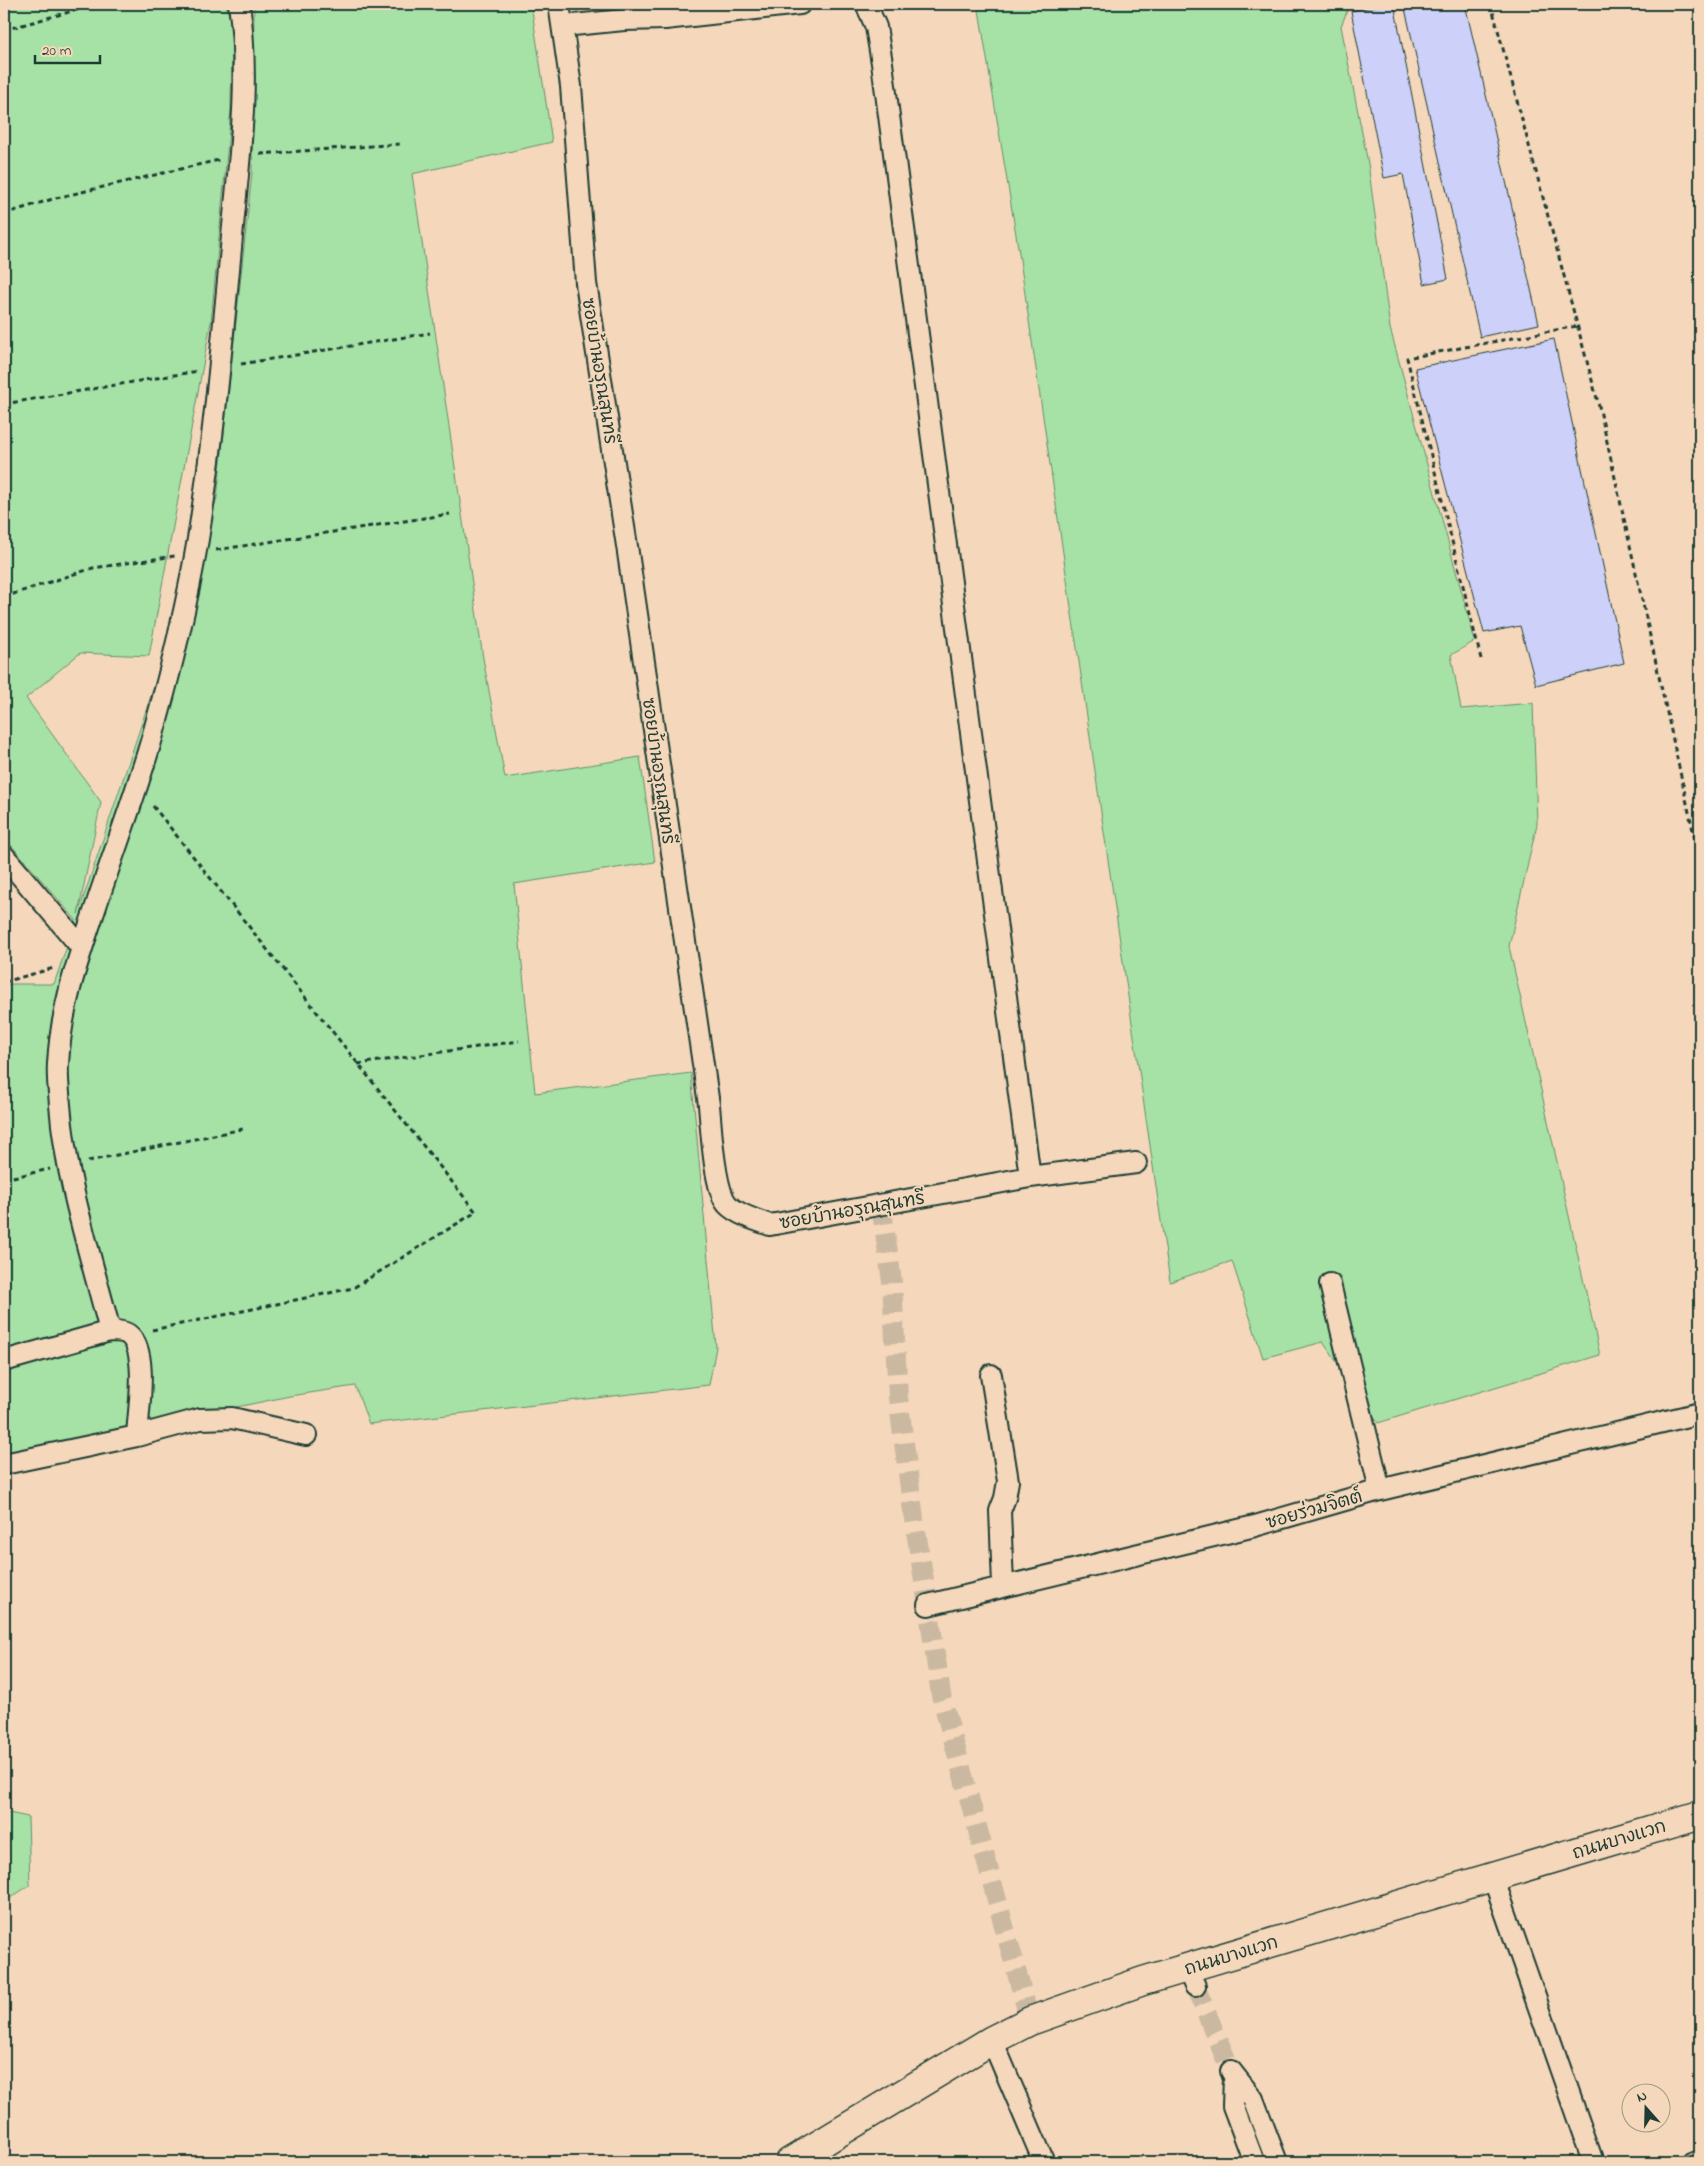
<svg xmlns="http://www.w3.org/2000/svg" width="1704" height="2166" viewBox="0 0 1704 2166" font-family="'Indie Flower','Playpen Sans Thai',sans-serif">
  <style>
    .green { fill: #a6e1a6; stroke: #628f6d }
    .building { fill: #cdd0f9; stroke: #1f3d34 }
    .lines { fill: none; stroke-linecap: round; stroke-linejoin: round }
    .minor-tunnel { stroke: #cab9a0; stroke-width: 20; stroke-dasharray: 20 10; stroke-linecap: butt }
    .service-casing { stroke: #1f3d34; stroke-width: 14 }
    .minor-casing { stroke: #1f3d34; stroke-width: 24 }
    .secondary-casing { stroke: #1f3d34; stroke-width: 31 }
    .path { stroke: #1f3d34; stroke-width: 3; stroke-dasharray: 5 4; stroke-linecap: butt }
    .service { stroke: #f5d8bb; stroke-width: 10 }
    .minor { stroke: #f5d8bb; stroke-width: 20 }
    .secondary { stroke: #f5d8bb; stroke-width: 28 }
    .labels { text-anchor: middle; stroke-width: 4; stroke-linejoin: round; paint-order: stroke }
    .street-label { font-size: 18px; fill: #1f3d34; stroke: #f5d8bb }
  </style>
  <rect width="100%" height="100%" fill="#f5d8bb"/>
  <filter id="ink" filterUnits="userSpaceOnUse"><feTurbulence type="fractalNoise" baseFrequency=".02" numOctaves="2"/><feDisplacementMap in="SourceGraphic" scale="10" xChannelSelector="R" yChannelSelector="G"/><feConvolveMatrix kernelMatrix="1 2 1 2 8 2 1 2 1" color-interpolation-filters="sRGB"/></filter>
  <g filter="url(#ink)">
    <path class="green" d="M4,4H226L232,27L231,110L211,322L149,656L80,653L26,698L101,802L78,914L217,498L252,173L254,4H531L552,142L412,174L483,658L505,778L640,757L655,862L514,884L535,1093L691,1073L716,1347L709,1385L369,1424L355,1386L290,1396L4,1455V984H54L76,920L4,837Z
      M978,4H1350L1341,26L1368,163L1390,328L1475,641L1451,655L1461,709L1533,703L1537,824L1509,946L1600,1355L1378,1423L1323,1342L1263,1358L1232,1261L1170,1282L1019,253Z
      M4,1812L28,1817L30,1885L4,1902Z"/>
    <path class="building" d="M1386,4H1394L1448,279L1424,284L1403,174L1384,178L1351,11Z
      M1404,4H1465L1539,324L1480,337Z
      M1554,339L1624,663L1536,685L1520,626L1484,633L1415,368Z"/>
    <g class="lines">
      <path class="minor-tunnel" d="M881,1204L892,1282L898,1397L914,1519L928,1605L941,1695L1030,2021
        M1195,1986L1231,2071"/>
      <defs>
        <path id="service" d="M664,4L665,19"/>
        <path id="minor" d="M559,4L571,86L586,283L627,546L709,1105C711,1127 714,1188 727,1204C736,1214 758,1221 770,1225L1030,1177L1136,1163
          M866,4L876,27L882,63L1030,1177
          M563,26L624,20L665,19L800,4
          M4,856L82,948
          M1330,1284L1380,1490
          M110,1331C91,1256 66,1182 60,1105C59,1091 57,1078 58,1064C61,1009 76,965 94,912C113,854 135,797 152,738C170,674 187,605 198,539C213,444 222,344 231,248C238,167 251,85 239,4
          M4,1361L110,1331C116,1331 124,1331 129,1335C149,1351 138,1413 137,1436L4,1464
          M991,1375L1008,1481L1005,1498L1000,1511L1003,1585
          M137,1436L200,1419L232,1418L306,1435
          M928,1605L1255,1526L1380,1490L1700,1413
          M1493,1877L1593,2162
          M1187,1968L1195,1986
          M992,2040L1044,2162
          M1231,2071L1253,2099L1277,2162
          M1234,2076L1233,2106L1254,2162
          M1695,2162L1700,2160"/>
        <path id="secondary" d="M790,2162L992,2040L1030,2021L1143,1981L1700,1815"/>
      </defs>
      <use href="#service" class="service-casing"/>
      <use href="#minor" class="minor-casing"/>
      <use href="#secondary" class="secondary-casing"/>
      <path class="path" d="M1491,4L1600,410L1700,862
        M4,30L98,4
        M260,154L400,144
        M4,214L56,198L219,160
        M241,364L430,333
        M4,404L198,371
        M216,550L450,514
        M4,597L93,568L175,556
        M1481,659L1407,358L1577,326
        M4,982L54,968
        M358,1064L519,1041
        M88,1161L243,1129
        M4,1179L50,1169
        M152,1330L353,1288L476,1212L153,806"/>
      <use href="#service" class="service"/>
      <use href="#minor" class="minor"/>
      <use href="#secondary" class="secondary"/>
    </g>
  </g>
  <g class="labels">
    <g class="street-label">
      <text transform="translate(600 371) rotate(81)" y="6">ซอยบ้านอรุณสุนทรี</text>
      <text transform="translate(659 771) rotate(82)" y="6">ซอยบ้านอรุณสุนทรี</text>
      <text transform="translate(852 1210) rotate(-10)" y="6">ซอยบ้านอรุณสุนทรี</text>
      <text transform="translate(1314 1509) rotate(-16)" y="6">ซอยร่วมจิตต์</text>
      <text transform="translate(1619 1839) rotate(-17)" y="6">ถนนบางแวก</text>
      <text transform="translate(1231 1955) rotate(-17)" y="6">ถนนบางแวก</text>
    </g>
  </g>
  <rect width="1704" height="2166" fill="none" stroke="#f5d8bb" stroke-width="20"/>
  <rect x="10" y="10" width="1684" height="2146" fill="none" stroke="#1f3d34" stroke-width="2" filter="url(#ink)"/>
  <g transform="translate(1646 2108) rotate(340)"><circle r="24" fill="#f5d8bb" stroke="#9f9a85"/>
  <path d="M0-4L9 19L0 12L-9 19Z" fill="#1f3d34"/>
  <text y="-8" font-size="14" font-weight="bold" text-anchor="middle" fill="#1f3d34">N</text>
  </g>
  <path d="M35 55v8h65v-8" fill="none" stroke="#1f3d34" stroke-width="2.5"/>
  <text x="42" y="55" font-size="15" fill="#1f3d34" stroke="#f5d8bb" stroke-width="4" paint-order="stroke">20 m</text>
</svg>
